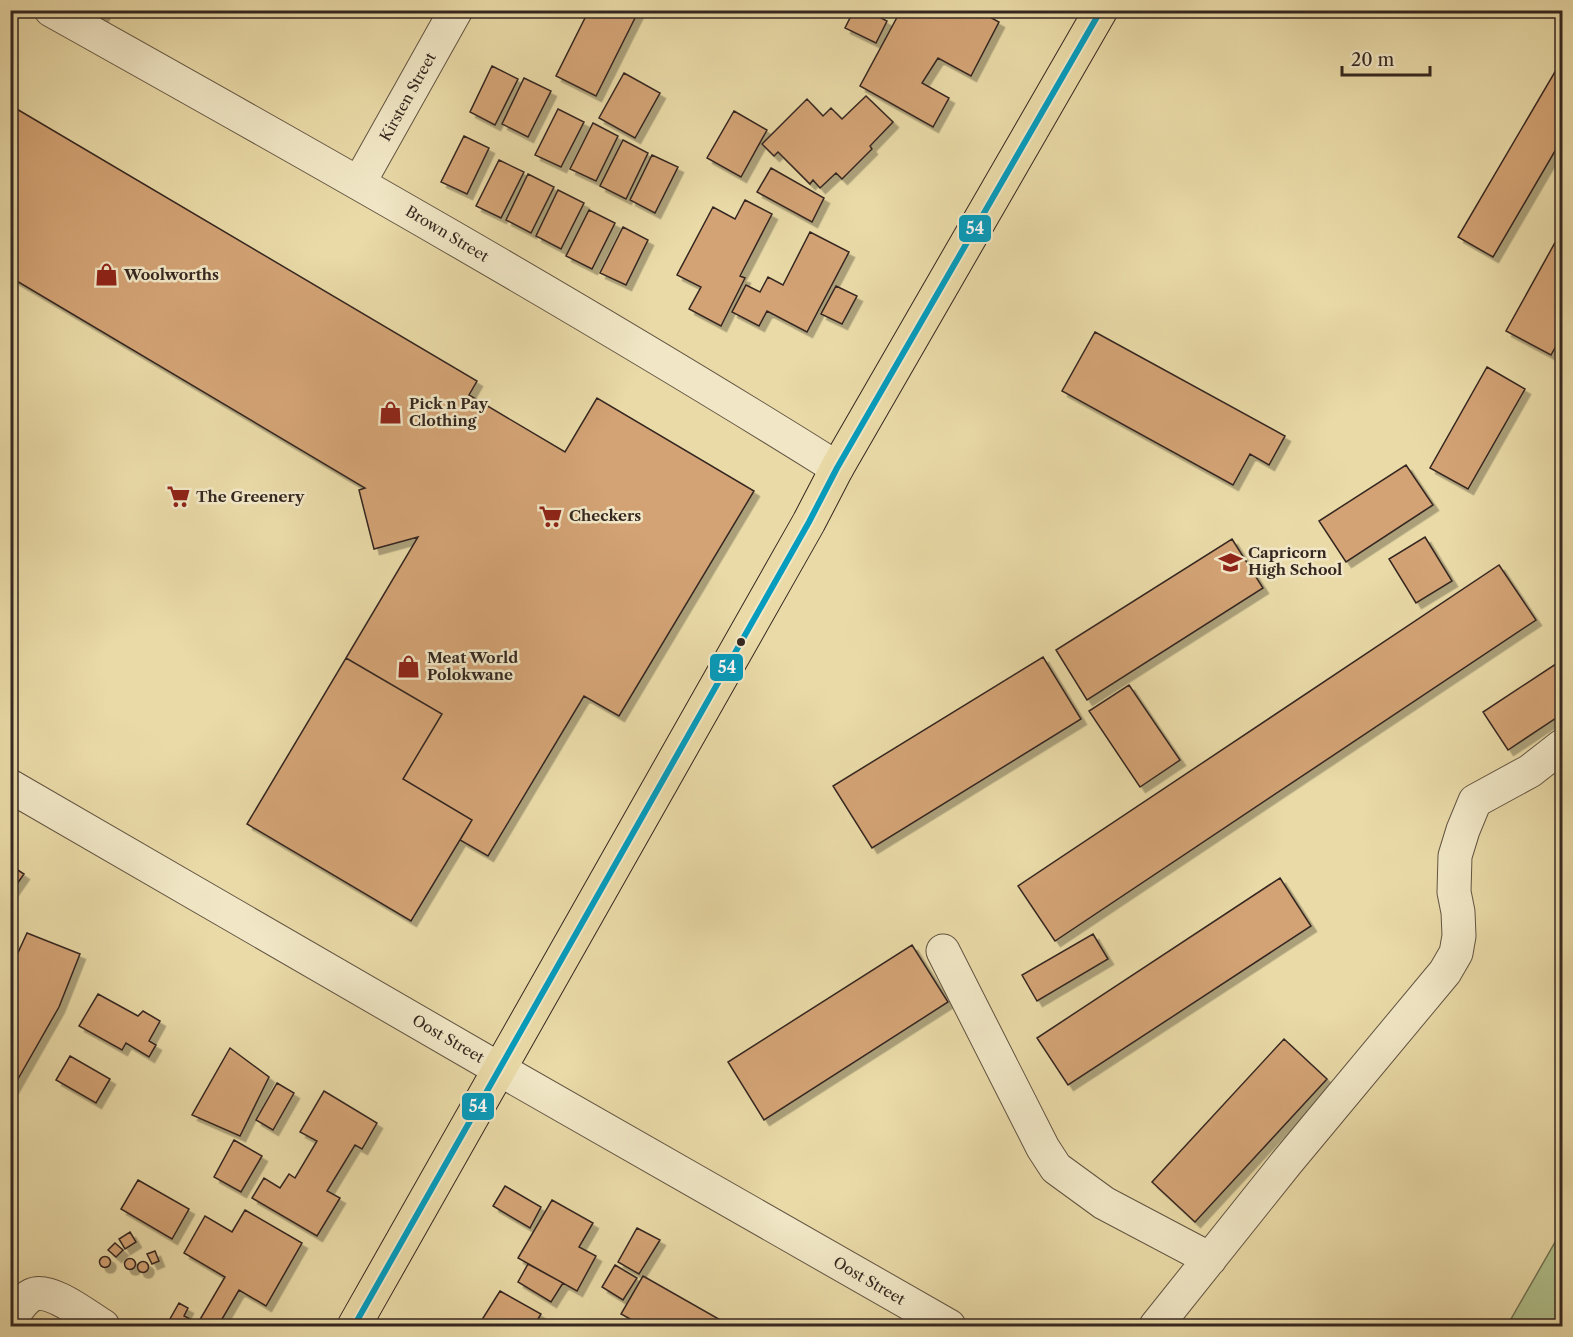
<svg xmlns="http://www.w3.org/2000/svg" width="1573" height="1337" viewBox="0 0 1573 1337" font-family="'Libre Caslon Text',serif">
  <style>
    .garden { fill: #b0c18c; stroke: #727456; stroke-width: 1.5 }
    .building { fill: #d3a375; stroke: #352720; stroke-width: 1.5; filter: url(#shadow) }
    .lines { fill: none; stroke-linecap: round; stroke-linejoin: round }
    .street-casing { stroke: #625442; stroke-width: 35 }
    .primary-casing { stroke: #352720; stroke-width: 35 }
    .street { stroke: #f1e7c6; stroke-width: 33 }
    .primary { stroke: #e9daa7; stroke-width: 33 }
    .bus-1-casing { stroke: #f1e7c6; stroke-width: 10 }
    .bus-1 { stroke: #059cbd; stroke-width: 6 }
    .bus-dot { fill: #352720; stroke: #f1e7c6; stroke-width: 2 }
    .labels { text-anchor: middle; stroke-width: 5; stroke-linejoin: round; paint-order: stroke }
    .street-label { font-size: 15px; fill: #352720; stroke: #f1e7c6 }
    .poi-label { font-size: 15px; font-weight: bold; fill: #352720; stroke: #f1e7c6; text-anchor: start }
    .line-badge { stroke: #f1e7c6; stroke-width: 2 }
    .badge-label { font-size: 16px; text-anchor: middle; font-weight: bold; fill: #fff }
  </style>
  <defs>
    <filter id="shadow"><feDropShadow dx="5.5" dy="5.5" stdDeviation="0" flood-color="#0004"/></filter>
  </defs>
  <rect width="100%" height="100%" fill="#e9daa7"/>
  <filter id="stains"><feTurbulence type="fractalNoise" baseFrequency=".00333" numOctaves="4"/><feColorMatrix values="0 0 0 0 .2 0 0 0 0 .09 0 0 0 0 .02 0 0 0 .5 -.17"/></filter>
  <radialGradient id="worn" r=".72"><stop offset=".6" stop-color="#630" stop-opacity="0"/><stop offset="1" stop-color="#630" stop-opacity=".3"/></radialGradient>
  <path class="garden" d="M1562,1230V1326H1507Z"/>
  <path class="building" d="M65,10H102L105,12L97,27Z
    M589,10L638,12L596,96L556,76Z
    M854,10H866L887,21L876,43L845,28Z
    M901,10H977L999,22L971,76L938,58L922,83L949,98L933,127L860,86Z
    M492,66L518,79L495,125L470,112Z
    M1556,70L1562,74V139L1493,257L1458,237Z
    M624,73L660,93L635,138L599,118Z
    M524,78L551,91L528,137L502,124Z
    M866,96L893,122L870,146L872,149L842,179L836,173L820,188L813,180L810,184L778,152L774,156L762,144L807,99L823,116L831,108L842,119Z
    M10,105L477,381L469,395L565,452L597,398L754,491L619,716L584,696L488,856L460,840L472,820L403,779L442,714L346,658L418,537L374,549L359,490L365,488L10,277Z
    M558,109L584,122L561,167L535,155Z
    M734,111L767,130L741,177L707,158Z
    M593,123L618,136L596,181L570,169Z
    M464,136L489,148L467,194L441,182Z
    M623,140L648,153L626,199L600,186Z
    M652,155L678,167L655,213L630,200Z
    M499,160L524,172L501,218L476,206Z
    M771,168L824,198L812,222L757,192Z
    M528,174L554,187L531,233L506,220Z
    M558,190L584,203L561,249L536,236Z
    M745,200L772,214L740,276L745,278L721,326L689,309L701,287L677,275L713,207L735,219Z
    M589,210L615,223L592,269L566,256Z
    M623,227L648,240L626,285L600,273Z
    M1562,230V335L1551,355L1506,331Z
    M810,232L849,252L807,332L767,311L759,326L732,312L746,285L760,292L768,277L783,285Z
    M836,286L857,296L842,324L821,314Z
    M1095,332L1285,436L1269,465L1250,454L1233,485L1062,391Z
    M1487,367L1525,389L1468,489L1430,468Z
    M1406,465L1433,505L1346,562L1319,521Z
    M1425,537L1452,581L1416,603L1389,559Z
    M1232,539L1263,588L1087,700L1056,650Z
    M1499,565L1536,620L1055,941L1018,886Z
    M1043,657L1081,719L872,848L833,786Z
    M346,658L442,714L403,779L472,820L411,921L247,824Z
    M1562,660V714L1508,750L1483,712Z
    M1129,685L1180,760L1140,787L1089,711Z
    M10,865L24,874L10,894Z
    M1280,878L1311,926L1068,1085L1037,1038Z
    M27,933L80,954L59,1007L10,1093V970Z
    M1093,934L1108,959L1037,1001L1022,975Z
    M912,945L948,1002L764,1120L728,1062Z
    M98,994L138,1016L143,1011L160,1021L149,1041L156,1045L149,1057L126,1043L122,1050L79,1026Z
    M1284,1039L1327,1079L1195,1222L1152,1182Z
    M230,1048L269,1077L240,1136L192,1115Z
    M70,1056L110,1079L96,1103L56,1080Z
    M277,1083L294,1093L273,1130L256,1120Z
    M324,1091L377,1123L362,1149L355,1145L327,1191L340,1198L317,1236L252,1198L264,1178L280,1188L289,1174L295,1178L317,1141L300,1132Z
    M234,1140L262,1156L241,1192L214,1177Z
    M138,1180L189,1209L172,1239L121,1209Z
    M505,1186L541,1207L530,1228L493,1206Z
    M552,1200L593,1223L579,1247L596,1256L577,1291L518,1258Z
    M245,1210L302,1243L266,1306L239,1290L218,1326H166L179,1303L188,1308L184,1316L198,1323L225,1277L184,1253L205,1216L232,1232Z
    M637,1228L660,1240L639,1274L618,1262Z
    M130,1232L136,1242L125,1249L119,1239Z
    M115,1243L123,1250L116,1257L108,1250Z
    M155,1251L159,1261L152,1264L147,1254Z
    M99.5 1262a5.5 5.5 0 1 1 11 0a5.5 5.5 0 1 1-11 0Z
    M124.5 1264a5.5 5.5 0 1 1 11 0a5.5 5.5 0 1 1-11 0Z
    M137.5 1267a5.5 5.5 0 1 1 11 0a5.5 5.5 0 1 1-11 0Z
    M528,1264L563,1283L551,1302L518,1282Z
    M615,1265L637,1278L623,1300L602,1287Z
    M643,1276L731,1326H643L621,1314Z
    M500,1291L541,1314L534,1326H478Z
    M63,1315L83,1326H57Z"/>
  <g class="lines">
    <defs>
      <path id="street" d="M51,10C316,158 580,307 837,468
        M359,183L456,10
        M10,786L499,1069L949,1326
        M943,951L1043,1148L1056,1168L1104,1203L1210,1259
        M10,1320C16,1312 22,1300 32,1295C49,1286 88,1317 103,1326
        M1156,1326L1287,1162L1445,972L1456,953L1459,936L1458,912L1454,892L1455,856L1463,830L1475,801L1530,771L1562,746"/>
      <path id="primary" d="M354,1326L809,522L837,468L1101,10"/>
    </defs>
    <use href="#street" class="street-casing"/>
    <use href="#primary" class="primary-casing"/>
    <use href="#street" class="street"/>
    <use href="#primary" class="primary"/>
    <defs>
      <path id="bus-1" d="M354,1326L809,522L837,468L1101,10"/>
    </defs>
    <use href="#bus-1" class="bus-1-casing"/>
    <use href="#bus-1" class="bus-1"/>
  </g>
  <defs>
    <symbol id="shop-bare" viewBox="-9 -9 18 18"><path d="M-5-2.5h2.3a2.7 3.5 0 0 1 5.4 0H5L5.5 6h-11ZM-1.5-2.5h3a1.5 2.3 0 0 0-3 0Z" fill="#8f2418" stroke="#f1e7c6" stroke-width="2.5" paint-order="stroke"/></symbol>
    <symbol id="supermarket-bare" viewBox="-9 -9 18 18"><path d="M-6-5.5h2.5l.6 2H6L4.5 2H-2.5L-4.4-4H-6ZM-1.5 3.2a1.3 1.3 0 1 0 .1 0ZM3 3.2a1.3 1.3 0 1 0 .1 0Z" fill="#8f2418" stroke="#f1e7c6" stroke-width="2.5" paint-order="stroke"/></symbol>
    <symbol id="school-bare" viewBox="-9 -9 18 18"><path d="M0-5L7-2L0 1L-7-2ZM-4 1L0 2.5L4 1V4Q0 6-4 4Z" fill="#8f2418" stroke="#f1e7c6" stroke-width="2.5" paint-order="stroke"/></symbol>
  </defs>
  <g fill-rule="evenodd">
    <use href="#shop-bare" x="90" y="258" width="33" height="33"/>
    <use href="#shop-bare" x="374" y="396" width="33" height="33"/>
    <use href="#supermarket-bare" x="162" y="480" width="33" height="33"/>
    <use href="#supermarket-bare" x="534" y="500" width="33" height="33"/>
    <use href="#school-bare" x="1214" y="546" width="33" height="33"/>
    <use href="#shop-bare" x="392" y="650" width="33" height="33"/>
  </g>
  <circle class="bus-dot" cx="741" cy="642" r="5"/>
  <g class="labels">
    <g class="street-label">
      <text transform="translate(408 97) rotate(-61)" y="5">Kirsten Street</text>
      <text transform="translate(447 234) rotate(31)" y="5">Brown Street</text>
      <text transform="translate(448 1039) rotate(30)" y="5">Oost Street</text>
      <text transform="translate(869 1281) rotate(30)" y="5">Oost Street</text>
    </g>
    <g class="poi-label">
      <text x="124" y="280">Woolworths</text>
      <text x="409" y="409">Pick n Pay<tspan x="409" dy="17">Clothing</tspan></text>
      <text x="196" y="502">The Greenery</text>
      <text x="569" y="521">Checkers</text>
      <text x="1248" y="558">Capricorn<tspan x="1248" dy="17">High School</tspan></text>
      <text x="427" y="663">Meat World<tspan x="427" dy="17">Polokwane</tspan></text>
    </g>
  </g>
  <g class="line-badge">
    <rect x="958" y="214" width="34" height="29" rx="6" fill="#059cbd"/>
    <rect x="709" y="653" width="35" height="29" rx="6" fill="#059cbd"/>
    <rect x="461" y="1092" width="34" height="29" rx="6" fill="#059cbd"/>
  </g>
  <g class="badge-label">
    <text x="975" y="234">54</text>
    <text x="727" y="673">54</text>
    <text x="478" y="1112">54</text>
  </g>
  <rect width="1573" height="1337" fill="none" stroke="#e9daa7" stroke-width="36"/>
  <rect x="12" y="12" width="1549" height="1313" fill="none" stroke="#352720" stroke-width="3"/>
  <rect x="18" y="18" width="1537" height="1301" fill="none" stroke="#352720" stroke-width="1.5"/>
  <path d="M1342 66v9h88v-9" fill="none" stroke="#352720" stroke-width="3"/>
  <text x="1351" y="66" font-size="18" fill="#352720" stroke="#f1e7c6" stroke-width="4.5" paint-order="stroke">20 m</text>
  <rect width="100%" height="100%" filter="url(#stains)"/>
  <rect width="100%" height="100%" fill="url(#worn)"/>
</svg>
